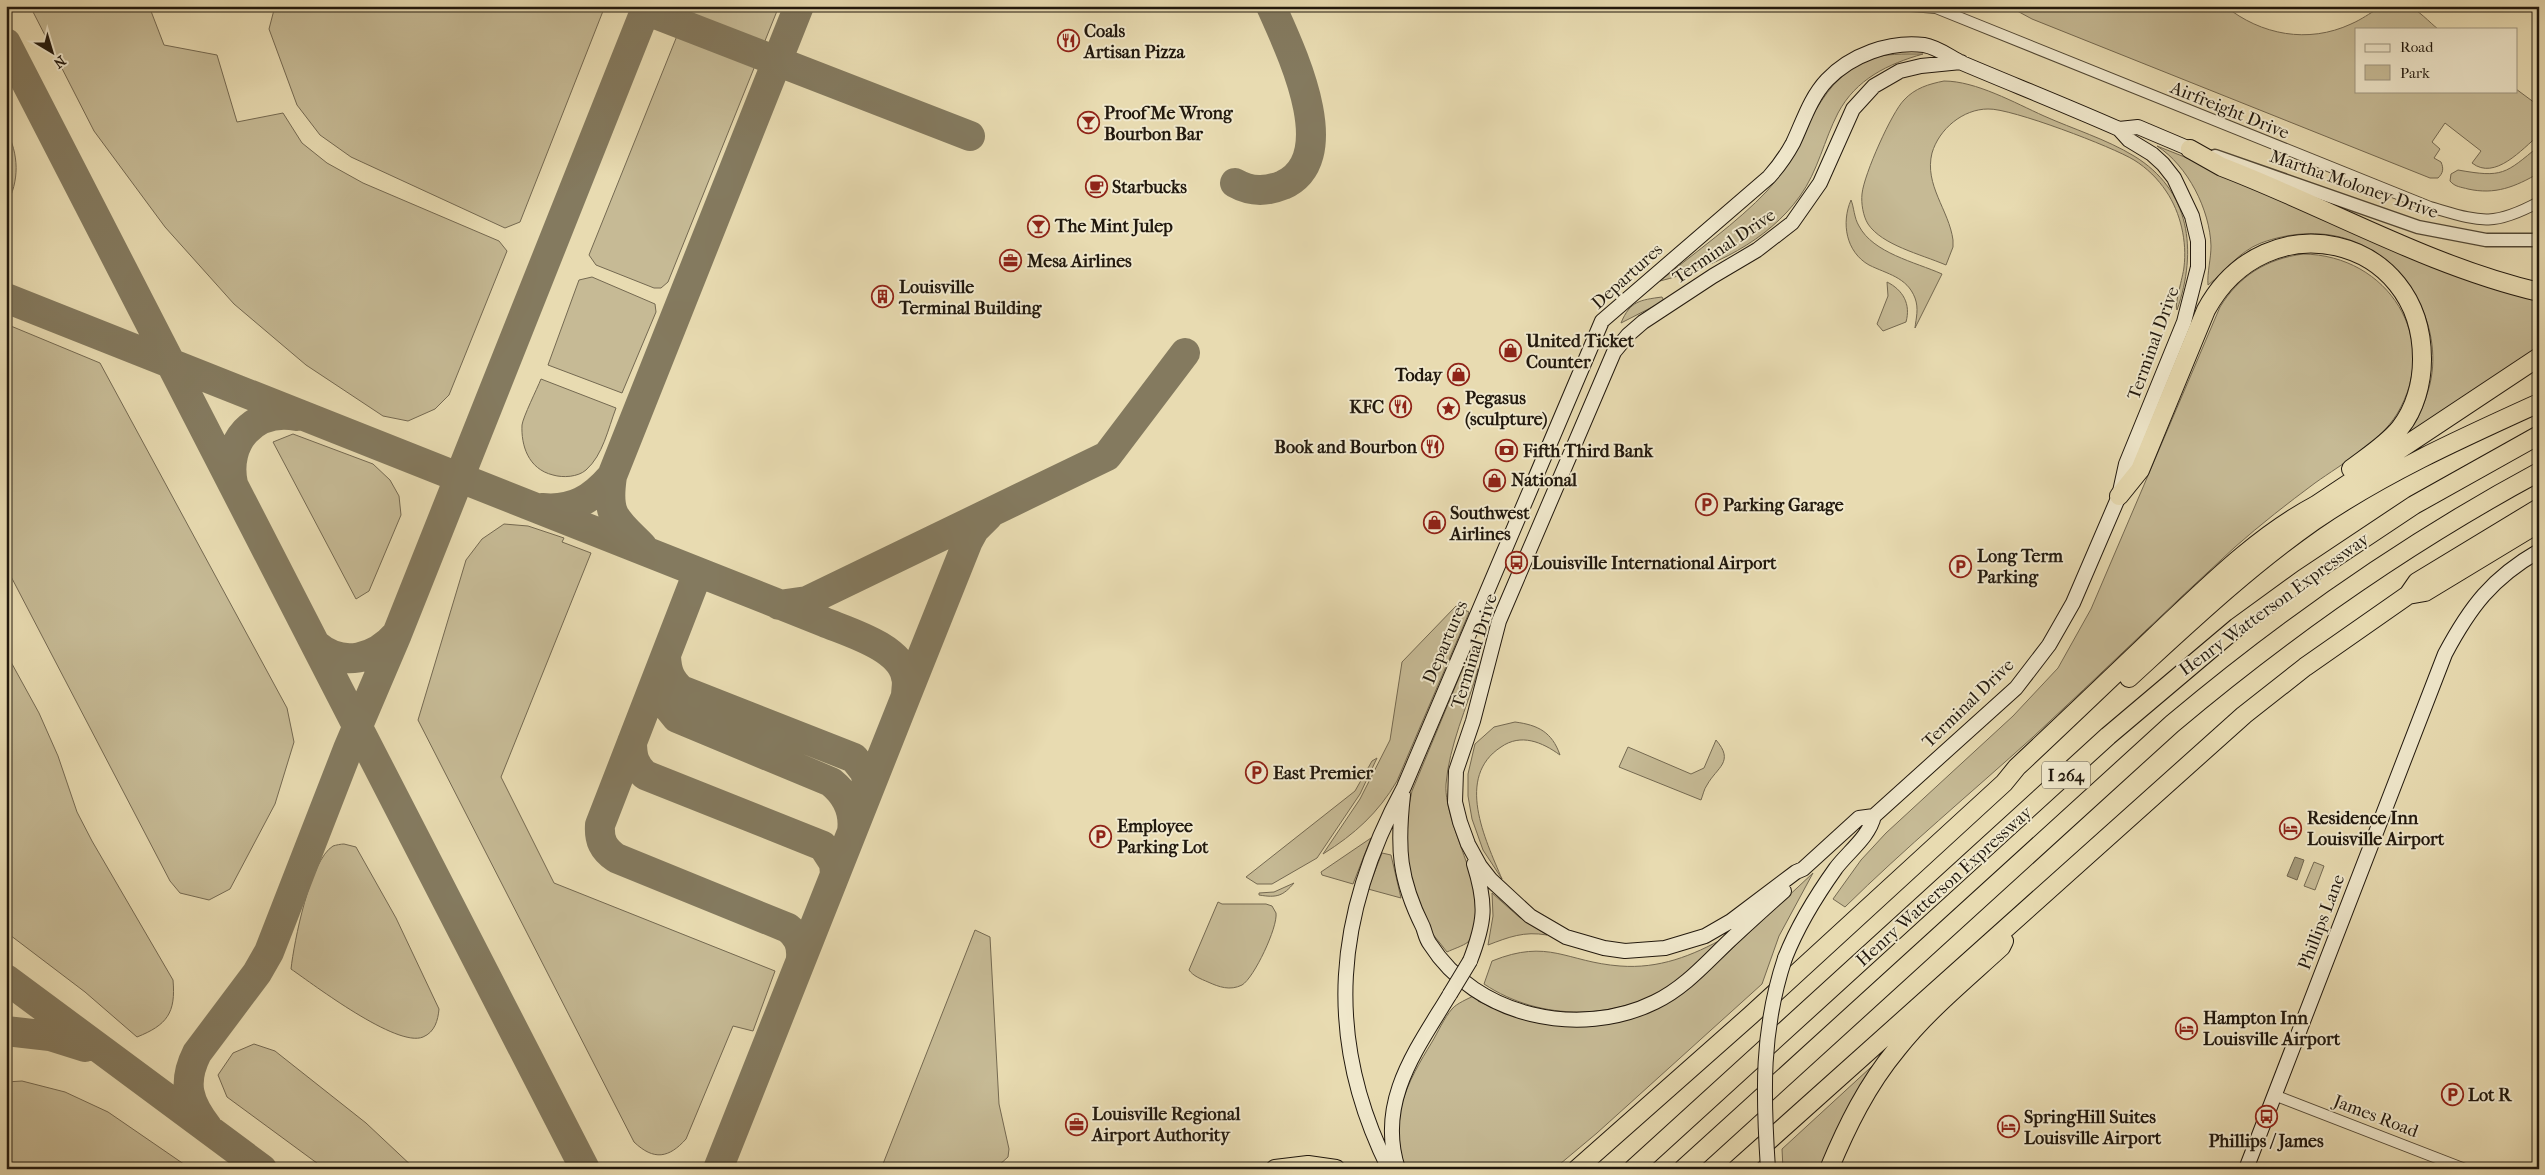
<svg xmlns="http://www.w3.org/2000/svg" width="2545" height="1175" viewBox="0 0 2545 1175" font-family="'IM FELL French Canon',serif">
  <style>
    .green { fill: #c6ba95; stroke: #746951 }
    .water { fill: #a49979; stroke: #70654e }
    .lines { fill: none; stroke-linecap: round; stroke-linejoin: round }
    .taxiway { stroke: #847a5f; stroke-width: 30 }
    .minor-casing { stroke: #534936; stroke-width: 12 }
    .tertiary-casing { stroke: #534936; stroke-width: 15 }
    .secondary-casing { stroke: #21180d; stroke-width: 16 }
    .motorway-casing { stroke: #21180d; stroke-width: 20 }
    .minor { stroke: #f0e8cc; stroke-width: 10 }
    .tertiary { stroke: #f0e8cc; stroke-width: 12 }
    .secondary { stroke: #f0e8cc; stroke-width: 14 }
    .motorway { stroke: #e8dbb1; stroke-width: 18 }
    .secondary-bridge-casing { stroke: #21180d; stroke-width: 16; stroke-linecap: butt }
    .secondary-bridge { stroke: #f0e8cc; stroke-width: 14 }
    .labels { text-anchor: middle; stroke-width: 4; stroke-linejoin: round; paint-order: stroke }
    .shield { fill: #f0e8cc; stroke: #5f5646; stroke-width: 1 }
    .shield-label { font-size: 16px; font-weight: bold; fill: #21180d }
    .poi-label { font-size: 18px; font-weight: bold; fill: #21180d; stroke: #f0e8cc; text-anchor: start }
    .street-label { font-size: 18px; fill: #21180d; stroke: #f0e8cc }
  </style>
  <rect width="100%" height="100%" fill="#e8dbb1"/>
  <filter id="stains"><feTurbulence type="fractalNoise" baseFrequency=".004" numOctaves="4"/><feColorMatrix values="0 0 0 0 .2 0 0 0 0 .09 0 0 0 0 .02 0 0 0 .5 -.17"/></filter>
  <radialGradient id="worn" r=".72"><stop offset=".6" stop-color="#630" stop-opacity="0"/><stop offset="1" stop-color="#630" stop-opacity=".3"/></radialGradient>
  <path class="green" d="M30,6H149L164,45L217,55L237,122L283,113L302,143L327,163L363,183L499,241L507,251L449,395L435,409L408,421L383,416L306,365L234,304L165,227L94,131Z
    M275,6H605L520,222L505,228L351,157L320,135L297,105L269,29Z
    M689,6H779L668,282L661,288H654L596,265L589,255Z
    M2008,6H2225C2261,35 2308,44 2351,24C2374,14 2379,1 2407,6C2417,8 2430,23 2438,29H2356V91H2516V89L2539,106V135C2522,149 2495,181 2472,163L2481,151L2445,123L2432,142L2440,149L2434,158L2441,162C2444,169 2443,173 2438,178H2430L2032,19Z
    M1923,54C1888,64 1856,79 1838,113C1824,140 1818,171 1800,196C1768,241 1712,268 1660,281C1694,253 1738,222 1767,191C1804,151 1813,83 1867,60C1884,53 1905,54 1923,54Z
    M1944,81C1976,81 2015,103 2044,116C2073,129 2106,139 2134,156C2190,190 2198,250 2177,310C2174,305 2183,277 2184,267C2187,242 2181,213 2166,191C2158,179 2147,168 2134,160C2113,147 2011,108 1988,109C1963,109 1939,129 1932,153C1924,185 1949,210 1953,240V247L1946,265C1920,254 1882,245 1868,224C1863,216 1861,203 1862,194C1864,174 1892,112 1904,100C1915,88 1929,84 1944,81Z
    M6,129C19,155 20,180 6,206Z
    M2157,146L2539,298V348L2407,437L2406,435C2419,421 2425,402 2430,384C2444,324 2405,257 2347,239C2319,230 2288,233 2261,243C2238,252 2226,271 2208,285C2207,273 2211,259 2211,246C2210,210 2188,166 2157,146Z
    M2539,146V173C2515,187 2495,195 2468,189C2461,187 2455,187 2450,181L2451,174L2458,170C2503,178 2505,174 2539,146Z
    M1851,200C1854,207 1854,218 1859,226C1873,253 1915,262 1942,274L1915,328C1916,318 1919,309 1915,298C1907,277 1887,274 1869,265C1846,252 1841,223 1851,200Z
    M2303,254C2388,255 2442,339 2397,414C2378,444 2343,463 2315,483C2288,503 2261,524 2235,547C2167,609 2101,674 2033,737C1971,793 1905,848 1845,907L1833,899L1861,860L1886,833L2013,716L2058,668L2091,609L2220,307C2239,276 2266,259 2303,254Z
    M592,277L655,304L656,312L622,393L548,365L579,280Z
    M1887,282C1903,290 1911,304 1906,322L1883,331L1877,324L1888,296Z
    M1662,297L1664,301L1621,323C1630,301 1640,300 1662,297Z
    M6,324L100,363L287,708L294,742L275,804L230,889L209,900L180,893L170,881L6,567Z
    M541,379L616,408C608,429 603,455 586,470C578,477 563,478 553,475C528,469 521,445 522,425C523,417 537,389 541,379Z
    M293,434L373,464L390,480L399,496L401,515L369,591L356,599L273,442Z
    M504,524L528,526L564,538L562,542L591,553L501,777L554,883L775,971L753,1031L733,1026L686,1139C669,1158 654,1161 634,1142L418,720L466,560L482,539Z
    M1456,606L1469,612L1468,615L1397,781C1378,813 1355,834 1323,854L1360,799L1390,740L1402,662Z
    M6,653L39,713L58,756L77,812L92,841L173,980C176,1013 167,1025 137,1037L85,992L6,932Z
    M1468,656L1478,670C1467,707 1449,746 1446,784C1443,828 1500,908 1468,942C1463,946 1453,949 1447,952L1428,928L1416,901L1407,866L1406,819L1412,791Z
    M1515,722C1538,725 1552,732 1560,755C1542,742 1521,733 1501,747C1455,777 1485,839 1502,879L1483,850L1472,819L1468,796V774L1475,744L1494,727Z
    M1716,740C1735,762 1717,767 1707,785C1704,789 1703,795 1701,800L1619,767L1628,747L1691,774L1704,768Z
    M1377,758L1360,794L1317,858L1272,884H1257L1246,877L1355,791L1372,761Z
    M1371,838L1353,884L1322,875L1321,872Z
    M344,844L356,847L396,918L439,1009C438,1020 435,1032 423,1037C397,1048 314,985 291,969C294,942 310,860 333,846C336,845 341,844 344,844Z
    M1382,853L1391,855L1401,898L1368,889Z
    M2314,862L2324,866L2315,890L2304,886Z
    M1813,873L1779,936L1762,984L1597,1133L1554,1169H1406C1385,1123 1408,1081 1432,1042C1438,1032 1444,1018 1452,1009C1457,1003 1468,999 1475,995L1480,998L1478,1001L1493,1008L1544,1023L1677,997L1691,987Z
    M1294,883C1283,896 1277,898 1259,895V893L1274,892Z
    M1492,893L1519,917L1547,935C1524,931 1509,937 1488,945L1493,916Z
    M1218,902L1222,904H1266L1272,906L1276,913C1278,927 1254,978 1242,985C1230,991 1219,987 1208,982C1201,979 1193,976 1189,970Z
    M975,930L990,937L999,1104L1009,1149L1008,1157L998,1166L999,1169H881Z
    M1726,937C1709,952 1693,970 1675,983C1618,1021 1541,1022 1484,984L1492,961C1549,938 1566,962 1620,966C1659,969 1692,956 1726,937Z
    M254,1044L275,1051L366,1123L415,1169H325L227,1097L218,1075L233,1053Z
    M1882,1057L1825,1169H1783L1782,1149Z
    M22,1081L65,1092L108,1112L191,1169H6V1082Z"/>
  <path class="water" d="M2295,857L2304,860L2297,880L2287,876Z"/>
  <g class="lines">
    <path class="taxiway" d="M645,10L970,136
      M6,43L585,1169
      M1235,183C1251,192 1266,192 1283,185C1344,158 1289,47 1271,6
      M6,298L824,622C848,632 901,647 906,677C908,683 906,690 906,696L718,1169
      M612,476C606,516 615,519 642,546
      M233,484C224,442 254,408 297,416
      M542,508C573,511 592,499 612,476L799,6
      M698,572L600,825C599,840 603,849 616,858L788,928C798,936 802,945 801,958
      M779,605L807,601L1107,456L1185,353
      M316,645C343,668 375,659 397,634
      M666,657C667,672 670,680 681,690L854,758L865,772L869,788
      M659,674L664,702L677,718L831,782C847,795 855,811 852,832
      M906,696L968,541L974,530L988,516
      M632,742C632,756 634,765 645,775L823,846L834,863L835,874
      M6,979L262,1169
      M6,1031L50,1036L85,1047
      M208,1128C188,1102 182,1083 197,1053L257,973L269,952L348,749L397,634L647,6"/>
    <defs>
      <path id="minor" d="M1911,6L1936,8L2430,207C2479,221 2491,228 2539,202
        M2274,1095L2465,1169"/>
      <path id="tertiary" d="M2215,156L2418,227L2486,240H2539"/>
      <path id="secondary" d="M2119,129L2138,127L2190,149
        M1403,795C1397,848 1399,879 1423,927C1425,932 1426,939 1430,944C1476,1017 1580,1039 1655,1002C1684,988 1705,964 1728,942C1746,925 1765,908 1784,891
        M1874,816L1859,818L1803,869L1796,872L1731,921L1705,936L1665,948L1625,951L1604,948L1566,937L1530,916L1491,880L1480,866L1468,844L1460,822L1455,802L1456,771L1473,721L1499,621L1614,352L1628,335L1643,322L1713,276L1757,250L1792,223L1820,183L1853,109L1874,86L1900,71L1921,66L1961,62
        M1470,961C1485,922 1487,905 1474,864
        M1389,1169C1323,1037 1335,914 1404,787L1602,321L1769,177C1778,167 1786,156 1793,143C1803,122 1810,98 1827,80C1851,55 1889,41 1924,45C1937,47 1950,57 1962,63C2014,85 2067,106 2119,129L2129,140L2152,154L2163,164L2174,178L2192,216L2198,241V267L2184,322L2126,464L2119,496L2073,603L2049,645L2016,688L1874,816C1869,837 1849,851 1836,868C1816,896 1798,925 1785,958
        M1398,1169C1376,1101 1417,1049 1450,994
        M2246,1169L2445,654C2470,607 2492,578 2539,551"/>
      <path id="motorway" d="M2190,149L2222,167C2327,207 2428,266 2539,292
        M2119,496L2140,470L2206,310C2266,199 2423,235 2422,360C2422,383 2415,409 2400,428C2387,444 2368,456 2351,469
        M2408,595L2425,592L2539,523
        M2129,678C2189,623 2247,568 2314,521C2384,473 2462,438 2539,403
        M1275,1169L1308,1165L1336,1169
        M1577,1169L1751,1015L2004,783L2017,767C2064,723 2111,678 2157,634C2206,588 2256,537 2316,505L2539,357
        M1633,1169L2108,736L2237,627L2303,579L2414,505L2539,435
        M1683,1169L2172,724C2286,628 2407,543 2539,472
        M1737,1169L2244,715L2305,667L2408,595L2417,582L2539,508
        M1829,1169C1847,1126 1867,1085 1897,1049C1927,1011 1965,980 2001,947L2004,941"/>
    </defs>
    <use href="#minor" class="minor-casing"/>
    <use href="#tertiary" class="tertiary-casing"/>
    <use href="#secondary" class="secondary-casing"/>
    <use href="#motorway" class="motorway-casing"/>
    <use href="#minor" class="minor"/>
    <use href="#tertiary" class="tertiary"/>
    <use href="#secondary" class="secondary"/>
    <use href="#motorway" class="motorway"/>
    <defs>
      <path id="secondary-bridge" d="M1450,994L1470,961
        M1768,1169C1763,1094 1761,1030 1785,958"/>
    </defs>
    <use href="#secondary-bridge" class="secondary-bridge-casing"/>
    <use href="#secondary-bridge" class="secondary-bridge"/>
  </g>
  <defs>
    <symbol id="restaurant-ring" viewBox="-11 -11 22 22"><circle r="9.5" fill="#f0e8cc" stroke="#8f2418" stroke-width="1.5"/><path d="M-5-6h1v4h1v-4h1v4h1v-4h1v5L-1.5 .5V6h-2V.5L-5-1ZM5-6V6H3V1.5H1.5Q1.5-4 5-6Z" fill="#8f2418"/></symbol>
    <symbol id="bar-ring" viewBox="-11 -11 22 22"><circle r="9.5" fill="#f0e8cc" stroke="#8f2418" stroke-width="1.5"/><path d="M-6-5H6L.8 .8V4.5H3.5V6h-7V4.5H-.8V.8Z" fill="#8f2418"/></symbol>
    <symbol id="cafe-ring" viewBox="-11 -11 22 22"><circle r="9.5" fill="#f0e8cc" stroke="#8f2418" stroke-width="1.5"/><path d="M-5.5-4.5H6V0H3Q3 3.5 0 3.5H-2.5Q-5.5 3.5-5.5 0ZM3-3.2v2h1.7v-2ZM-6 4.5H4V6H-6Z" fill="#8f2418"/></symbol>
    <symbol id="office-ring" viewBox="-11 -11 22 22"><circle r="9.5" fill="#f0e8cc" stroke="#8f2418" stroke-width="1.5"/><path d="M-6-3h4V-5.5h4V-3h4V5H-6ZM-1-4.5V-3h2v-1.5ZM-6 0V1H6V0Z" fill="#8f2418"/></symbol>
    <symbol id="building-ring" viewBox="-11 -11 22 22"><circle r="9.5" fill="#f0e8cc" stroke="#8f2418" stroke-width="1.5"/><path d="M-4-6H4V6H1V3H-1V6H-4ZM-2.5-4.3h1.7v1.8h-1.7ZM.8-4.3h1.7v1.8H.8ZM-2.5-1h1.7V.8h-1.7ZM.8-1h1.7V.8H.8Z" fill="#8f2418"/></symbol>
    <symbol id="shop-ring" viewBox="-11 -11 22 22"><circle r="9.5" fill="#f0e8cc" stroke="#8f2418" stroke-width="1.5"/><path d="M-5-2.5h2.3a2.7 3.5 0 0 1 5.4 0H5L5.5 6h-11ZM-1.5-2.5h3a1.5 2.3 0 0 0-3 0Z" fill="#8f2418"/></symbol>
    <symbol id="sight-ring" viewBox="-11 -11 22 22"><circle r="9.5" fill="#f0e8cc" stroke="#8f2418" stroke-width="1.5"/><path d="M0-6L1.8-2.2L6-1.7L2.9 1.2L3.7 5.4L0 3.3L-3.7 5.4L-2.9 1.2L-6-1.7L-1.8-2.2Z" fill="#8f2418"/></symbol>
    <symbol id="bank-ring" viewBox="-11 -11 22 22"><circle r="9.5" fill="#f0e8cc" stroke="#8f2418" stroke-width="1.5"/><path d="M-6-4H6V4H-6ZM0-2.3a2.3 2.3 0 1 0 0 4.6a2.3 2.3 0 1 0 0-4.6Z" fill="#8f2418"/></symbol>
    <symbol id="parking-ring" viewBox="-11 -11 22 22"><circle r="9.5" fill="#f0e8cc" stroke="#8f2418" stroke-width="1.5"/><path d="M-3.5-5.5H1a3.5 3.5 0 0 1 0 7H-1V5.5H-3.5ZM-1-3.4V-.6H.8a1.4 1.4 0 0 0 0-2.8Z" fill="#8f2418"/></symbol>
    <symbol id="bus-ring" viewBox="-11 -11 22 22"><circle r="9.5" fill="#f0e8cc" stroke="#8f2418" stroke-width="1.5"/><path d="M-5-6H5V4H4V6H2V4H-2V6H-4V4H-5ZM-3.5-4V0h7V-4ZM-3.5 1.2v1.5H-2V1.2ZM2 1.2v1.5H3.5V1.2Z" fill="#8f2418"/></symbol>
    <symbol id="hotel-ring" viewBox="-11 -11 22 22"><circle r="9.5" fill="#f0e8cc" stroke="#8f2418" stroke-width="1.5"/><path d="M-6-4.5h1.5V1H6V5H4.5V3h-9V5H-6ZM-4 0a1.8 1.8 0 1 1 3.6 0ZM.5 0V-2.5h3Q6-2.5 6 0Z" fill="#8f2418"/></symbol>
  </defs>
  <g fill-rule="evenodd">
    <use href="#restaurant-ring" x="1056" y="28" width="25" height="25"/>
    <use href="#bar-ring" x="1076" y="110" width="25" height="25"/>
    <use href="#cafe-ring" x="1084" y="174" width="25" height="25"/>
    <use href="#bar-ring" x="1026" y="214" width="25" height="25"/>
    <use href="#office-ring" x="998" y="248" width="25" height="25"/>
    <use href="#building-ring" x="870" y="284" width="25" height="25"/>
    <use href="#shop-ring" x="1498" y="338" width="25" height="25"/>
    <use href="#shop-ring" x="1446" y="362" width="25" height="25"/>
    <use href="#restaurant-ring" x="1388" y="394" width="25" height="25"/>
    <use href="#sight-ring" x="1436" y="396" width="25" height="25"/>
    <use href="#restaurant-ring" x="1420" y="434" width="25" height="25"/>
    <use href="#bank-ring" x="1494" y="438" width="25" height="25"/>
    <use href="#shop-ring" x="1482" y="468" width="25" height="25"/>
    <use href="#parking-ring" x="1694" y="492" width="25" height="25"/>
    <use href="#shop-ring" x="1422" y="510" width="25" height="25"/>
    <use href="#bus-ring" x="1504" y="550" width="25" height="25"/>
    <use href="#parking-ring" x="1948" y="554" width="25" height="25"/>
    <use href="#parking-ring" x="1244" y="760" width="25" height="25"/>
    <use href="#hotel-ring" x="2278" y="816" width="25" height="25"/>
    <use href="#parking-ring" x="1088" y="824" width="25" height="25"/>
    <use href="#hotel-ring" x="2174" y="1016" width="25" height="25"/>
    <use href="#parking-ring" x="2440" y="1082" width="25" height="25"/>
    <use href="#bus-ring" x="2254" y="1104" width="25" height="25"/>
    <use href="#office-ring" x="1064" y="1112" width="25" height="25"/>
    <use href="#hotel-ring" x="1996" y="1114" width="25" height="25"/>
  </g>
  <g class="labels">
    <rect class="shield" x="2042" y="761.5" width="48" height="27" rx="4"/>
    <g class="shield-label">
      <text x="2066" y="781">I 264</text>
    </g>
    <g class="poi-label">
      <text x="1084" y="37">Coals<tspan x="1084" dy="21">Artisan Pizza</tspan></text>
      <text x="1104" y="119">Proof Me Wrong<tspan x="1104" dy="21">Bourbon Bar</tspan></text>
      <text x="1112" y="193">Starbucks</text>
      <text x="1055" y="232">The Mint Julep</text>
      <text x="1027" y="267">Mesa Airlines</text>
      <text x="899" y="293">Louisville<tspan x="899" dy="21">Terminal Building</tspan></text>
      <text x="1526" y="347">United Ticket<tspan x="1526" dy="21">Counter</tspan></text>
      <text x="1442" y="381" text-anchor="end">Today</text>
      <text x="1465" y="404">Pegasus<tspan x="1465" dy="21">(sculpture)</tspan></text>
      <text x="1384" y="413" text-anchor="end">KFC</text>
      <text x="1417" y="453" text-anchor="end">Book and Bourbon</text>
      <text x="1523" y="457">Fifth Third Bank</text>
      <text x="1511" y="486">National</text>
      <text x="1723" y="511">Parking Garage</text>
      <text x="1450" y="519">Southwest<tspan x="1450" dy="21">Airlines</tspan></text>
      <text x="1977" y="562">Long Term<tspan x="1977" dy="21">Parking</tspan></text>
      <text x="1532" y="569">Louisville International Airport</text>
      <text x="1273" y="779">East Premier</text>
      <text x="2307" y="824">Residence Inn<tspan x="2307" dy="21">Louisville Airport</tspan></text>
      <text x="1117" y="832">Employee<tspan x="1117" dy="21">Parking Lot</tspan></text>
      <text x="2203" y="1024">Hampton Inn<tspan x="2203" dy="21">Louisville Airport</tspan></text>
      <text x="2468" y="1101">Lot R</text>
      <text x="1092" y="1120">Louisville Regional<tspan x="1092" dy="21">Airport Authority</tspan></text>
      <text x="2024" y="1123">SpringHill Suites<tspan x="2024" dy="21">Louisville Airport</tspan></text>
      <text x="2266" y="1147" text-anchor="middle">Phillips / James</text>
    </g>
    <g class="street-label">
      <text transform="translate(2230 110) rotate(22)" y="6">Airfreight Drive</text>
      <text transform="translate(2354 184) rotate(19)" y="6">Martha Moloney Drive</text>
      <text transform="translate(1724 246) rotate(-34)" y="6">Terminal Drive</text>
      <text transform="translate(1627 276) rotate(-42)" y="6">Departures</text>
      <text transform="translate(2153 343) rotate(-70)" y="6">Terminal Drive</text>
      <text transform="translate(2274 604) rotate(-36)" y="6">Henry Watterson Expressway</text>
      <text transform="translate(1445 642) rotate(-67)" y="6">Departures</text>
      <text transform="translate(1474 651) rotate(-73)" y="6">Terminal Drive</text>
      <text transform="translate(1968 703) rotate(-44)" y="6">Terminal Drive</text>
      <text transform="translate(1944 886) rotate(-42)" y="6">Henry Watterson Expressway</text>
      <text transform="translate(2321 922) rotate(-69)" y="6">Phillips Lane</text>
      <text transform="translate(2376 1116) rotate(21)" y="6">James Road</text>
    </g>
  </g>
  <rect width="2545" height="1175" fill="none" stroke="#e8dbb1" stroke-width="25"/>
  <rect x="8" y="8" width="2530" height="1160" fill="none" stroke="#21180d" stroke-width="2.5"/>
  <rect x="12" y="12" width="2520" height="1150" fill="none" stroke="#21180d"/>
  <rect x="2355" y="28" width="162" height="65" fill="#f0e8cc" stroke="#9d9580"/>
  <rect x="2365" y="44" width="25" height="8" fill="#f0e8cc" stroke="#9d9580"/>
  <text x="2400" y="52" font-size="15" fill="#21180d">Road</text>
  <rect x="2365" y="65" width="25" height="15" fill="#c6ba95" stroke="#9d9580"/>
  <text x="2400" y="78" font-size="15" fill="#21180d">Park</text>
  <g transform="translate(52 52) rotate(142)" stroke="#f0e8cc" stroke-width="4" paint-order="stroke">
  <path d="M0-4L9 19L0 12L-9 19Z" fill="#21180d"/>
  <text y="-8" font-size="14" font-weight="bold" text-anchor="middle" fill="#21180d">N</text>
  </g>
  <rect width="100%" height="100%" filter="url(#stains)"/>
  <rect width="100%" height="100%" fill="url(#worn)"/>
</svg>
